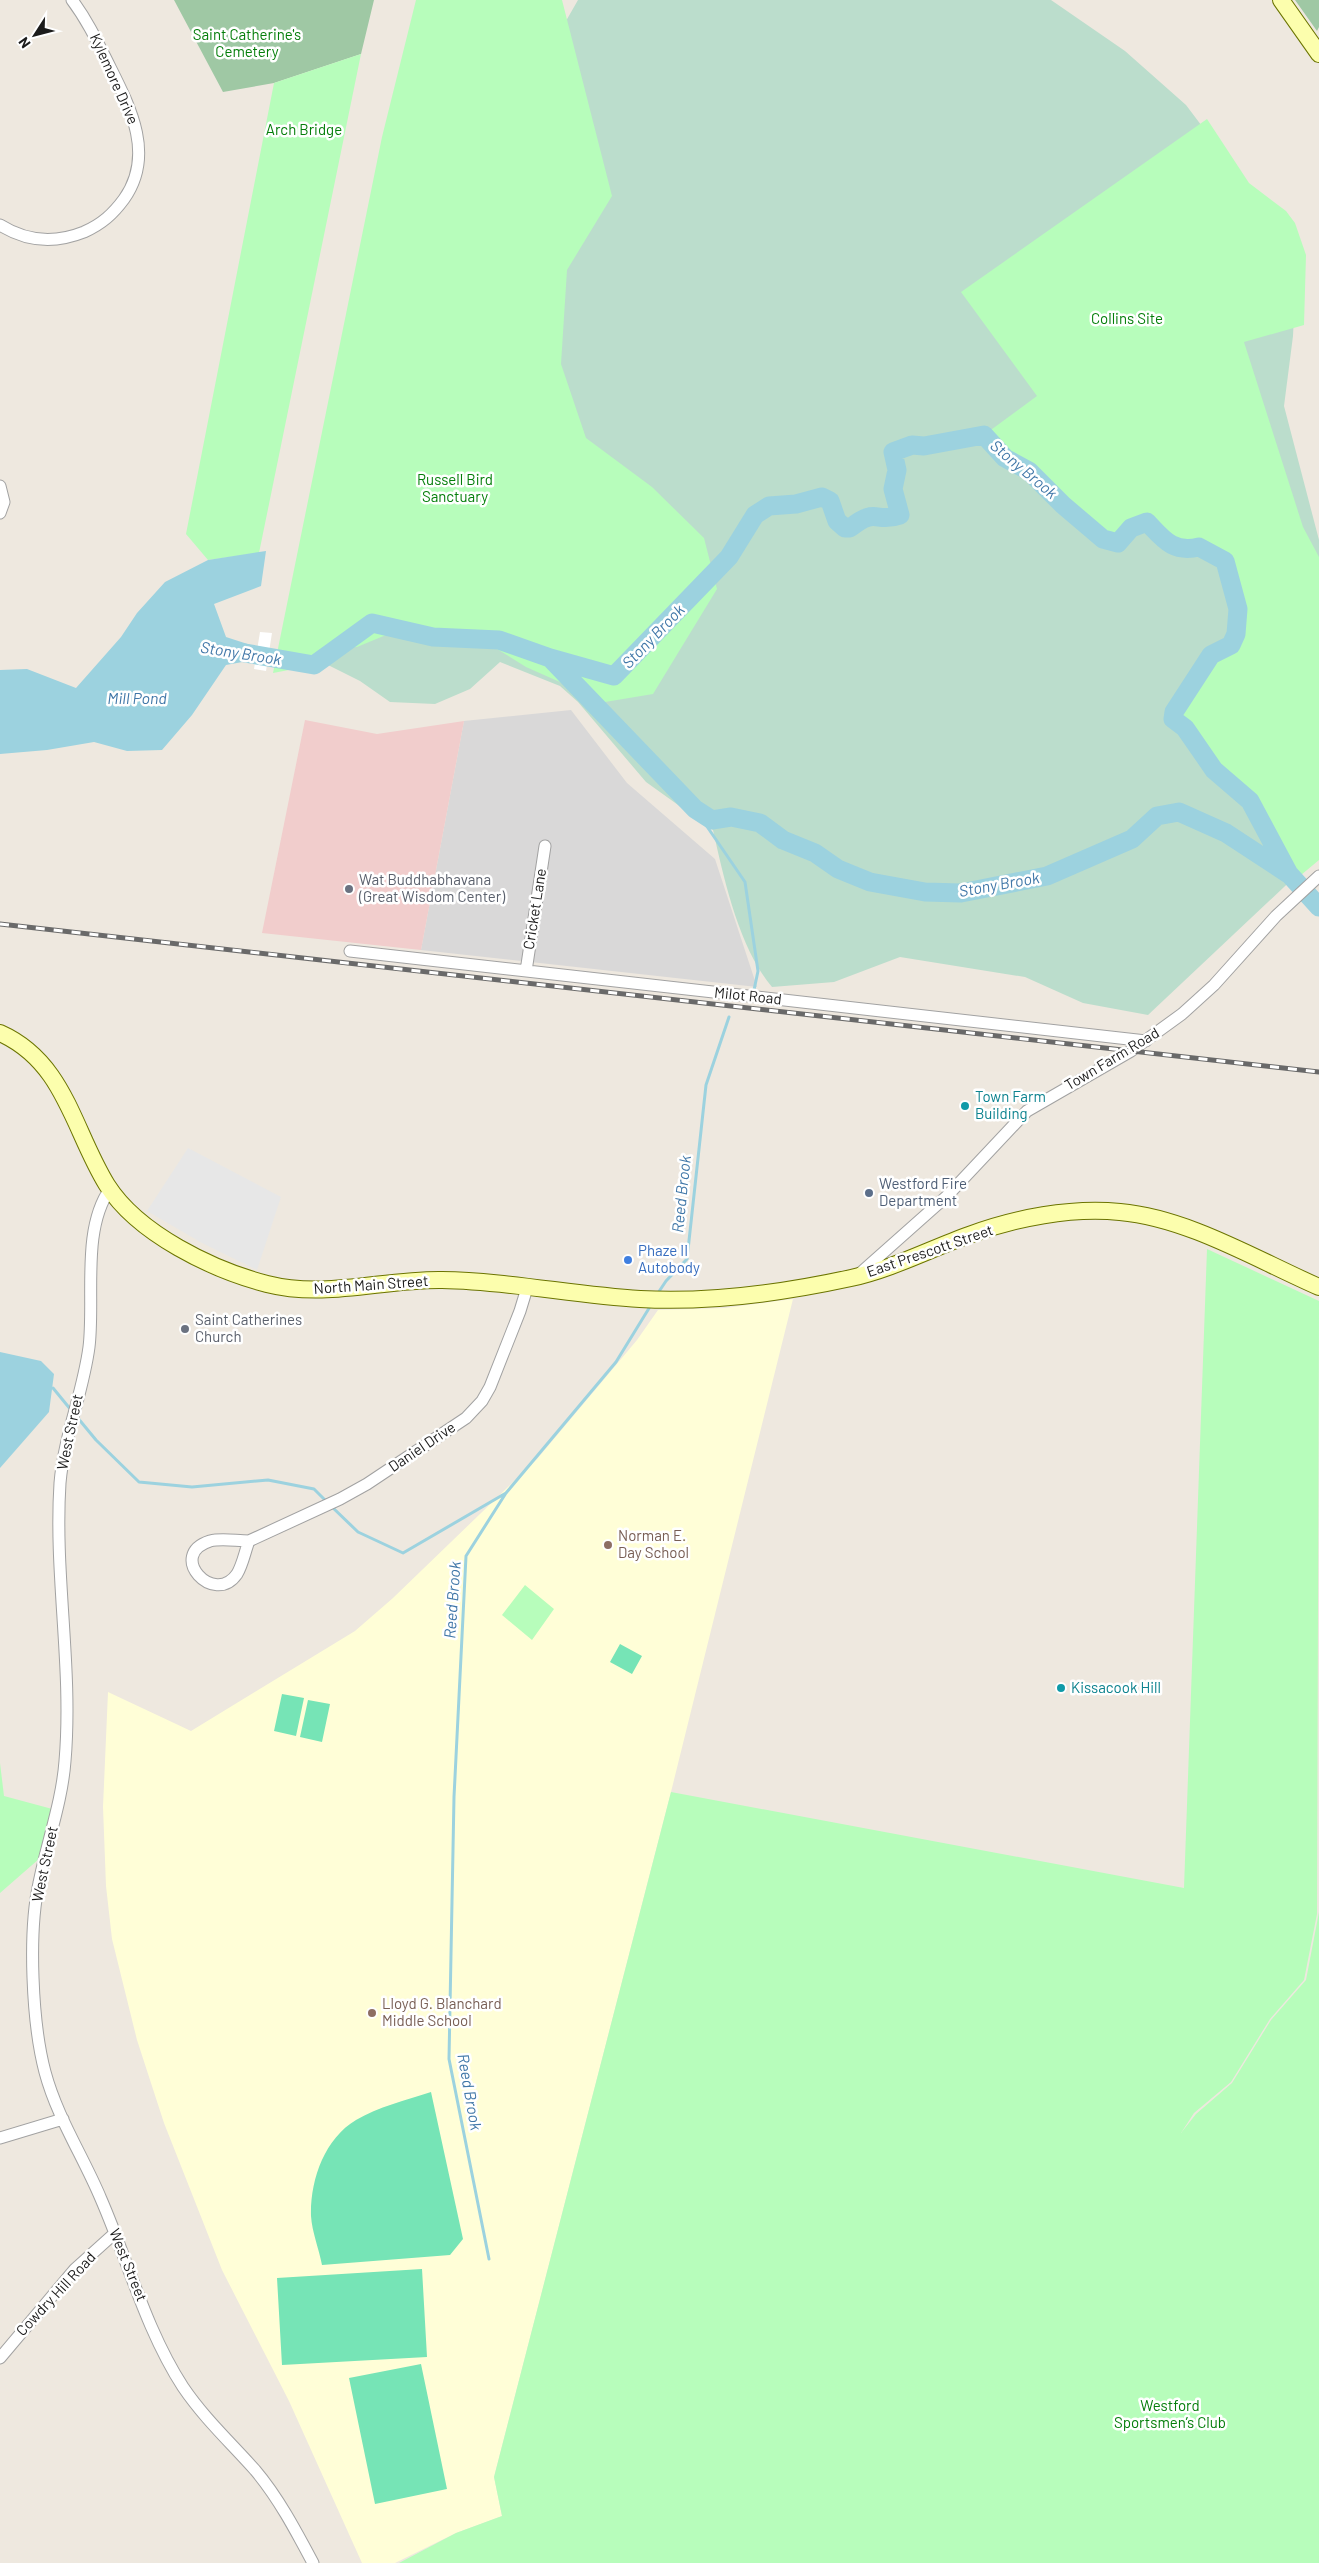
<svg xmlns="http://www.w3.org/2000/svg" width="1319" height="2563" viewBox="0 0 1319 2563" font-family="Barlow,sans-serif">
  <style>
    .residential { fill: #d9d8d8 }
    .commercial { fill: #f1cdcc }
    .education { fill: #fffed7 }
    .wetland { fill: #bdc }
    .cemetery { fill: #9fc8a4 }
    .park { fill: #b7fdbb }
    .pitch { fill: #76e4b6 }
    .parking { fill: #e7e7e7 }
    .water { fill: #9cd2df }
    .pier { fill: #fff }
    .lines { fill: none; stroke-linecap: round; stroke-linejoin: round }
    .stream { stroke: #9cd2df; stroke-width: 3 }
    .river { stroke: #9cd2df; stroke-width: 19 }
    .street-casing { stroke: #a2a2a2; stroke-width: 13 }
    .secondary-casing { stroke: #6b7400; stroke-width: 18 }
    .street { stroke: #fff; stroke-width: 11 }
    .secondary { stroke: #fcfead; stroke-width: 16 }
    .rail-casing { stroke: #696969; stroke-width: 5 }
    .rail { stroke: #fff; stroke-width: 3; stroke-dasharray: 9; stroke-linecap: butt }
    .worship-dot { fill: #6b7280; stroke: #fff; stroke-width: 2 }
    .culture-dot { fill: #0f9aa8; stroke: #fff; stroke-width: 2 }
    .service-dot { fill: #5c6f8a; stroke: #fff; stroke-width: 2 }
    .shop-dot { fill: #3f7fe0; stroke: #fff; stroke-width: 2 }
    .education-dot { fill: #8d6e63; stroke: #fff; stroke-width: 2 }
    .labels { text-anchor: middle; stroke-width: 5; stroke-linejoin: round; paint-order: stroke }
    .park-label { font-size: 15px; fill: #047e0a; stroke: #fff }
    .street-label { font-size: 15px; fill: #1b1b1b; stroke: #fff }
    .worship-label { font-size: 15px; fill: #5b616d; stroke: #fff; text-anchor: start }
    .culture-label { font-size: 15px; fill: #0d838f; stroke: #fff; text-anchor: start }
    .service-label { font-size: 15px; fill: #4e5e75; stroke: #fff; text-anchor: start }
    .shop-label { font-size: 15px; fill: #366cbe; stroke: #fff; text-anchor: start }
    .education-label { font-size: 15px; fill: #785e54; stroke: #fff; text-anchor: start }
    .water-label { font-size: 16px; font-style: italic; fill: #4077a8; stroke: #fff }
  </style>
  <rect width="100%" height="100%" fill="#eee8df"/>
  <path class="residential" d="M571,710L627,783L715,859L757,987L421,950L464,721Z"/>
  <path class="commercial" d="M305,720L377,734L464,721L421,950L262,933Z"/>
  <path class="education" d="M793,1299L671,1792L494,2477L502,2516L456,2533L395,2563H362L289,2401L222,2270L164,2123L137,2040L112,1939L106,1886L103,1807L108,1692L191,1731L355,1631L393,1598L537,1459L637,1340L658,1310L725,1308Z"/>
  <path class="wetland" d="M578,0H1051L1125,51L1186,105L1297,252L1293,336L1284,406L1319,540V854L1148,1015L1083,1003L1025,977L900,957L834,982L772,987C739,948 724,879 713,830L646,782L578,702L560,686L500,662L470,689L435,704L390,702L360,681L310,656L307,634L539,440L523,96Z"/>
  <path class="cemetery" d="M174,0H374L361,54L274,83L223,92Z
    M1295,0H1319V27L1317,31Z"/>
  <path class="park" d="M416,0H562L612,196L567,270L561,364L586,438L652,487L704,538L717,589L653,694L605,702L526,667L468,631L386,635L357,647L320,649L294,669L273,673L382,137Z
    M361,54L259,553L208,560L186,534L274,83Z
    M1207,119L1249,183L1286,211L1295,223L1306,255L1304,325L1244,342L1303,527L1319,557V860L1295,880L1290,875L1250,801L1214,770L1185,728L1173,719L1174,712L1211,655L1231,645L1236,634L1238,609L1225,561L1199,547C1173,553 1164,540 1147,523L1131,529L1118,543L1103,539L1063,505L1029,471L1005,458L984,435L1037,396L961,292Z
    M1207,1249L1319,1301L1317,1914L1304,1980L1270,2019L1231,2082L1194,2113L1181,2133L1196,2114L1232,2083L1271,2020L1306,1980L1319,1912V2563H399L456,2533L502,2516L494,2477L671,1792L1184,1888Z
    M525,1585L554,1609L532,1640L502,1615Z
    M0,1763L4,1796L56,1810L47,1852L0,1893Z"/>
  <path class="pitch" d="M620,1644L642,1656L632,1674L610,1662Z
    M282,1694L304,1698L296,1736L274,1731Z
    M308,1700L330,1704L322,1742L300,1737Z
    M431,2092L463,2239L450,2255L322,2265C319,2249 312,2232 311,2216C310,2181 324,2139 356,2120C378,2107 406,2100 431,2092Z
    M422,2269L427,2357L282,2365L277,2278Z
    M421,2364L447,2489L375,2504L349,2378Z"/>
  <path class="parking" d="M188,1148L281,1197L257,1270L202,1243L147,1211Z"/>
  <path class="water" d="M266,551L261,586L214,604L226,637L260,648L258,659L226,665L192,715L162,750L127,751L94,742L47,750L0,754V670L27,669L76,688L121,637L137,613L165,582L208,560Z
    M0,1352L41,1361L54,1374L49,1412L0,1468Z"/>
  <path class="pier" d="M260,632L272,633L266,671L254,669Z"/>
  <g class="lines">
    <path class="stream" d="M695,809L745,882L758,971L754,990
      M658,1293L666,1281L687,1259L706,1085L729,1017
      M53,1388L71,1410
      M77,1417L96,1440L139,1482L192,1487L268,1480L314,1489L326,1501
      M331,1506L358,1532L403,1553L506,1493
      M489,2259L449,2059L454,1797L466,1556L506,1493L616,1362L651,1305"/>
    <path class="river" d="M233,651L314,665L372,623L433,637L499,640L550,658L695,809L712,820L731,817L760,823L783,840L815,853L838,869L870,882L925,892L961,893L1047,876L1132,839L1157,816L1179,812L1226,833L1290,875L1319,907
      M550,658L614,676L729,557L755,515L769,506L796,504L822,497L830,501L837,521L845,528H850C877,506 875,524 900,515L893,489L897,470L893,452L912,445L924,446L984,435L1005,458L1029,471L1063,505L1103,539L1118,543L1131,528L1147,522C1164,540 1173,553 1199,547L1225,561L1238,609L1236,634L1231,645L1211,655L1174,712L1173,719L1185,728L1214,770L1250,801L1289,874"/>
    <defs>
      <path id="street" d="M0,225C27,242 54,244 84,232C102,224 113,214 124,199C156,154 129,105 108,63C97,41 87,20 72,0
        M0,486L4,502L0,513
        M350,951L1146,1041
        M526,971L545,846
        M110,1189C81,1230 95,1299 89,1347C83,1393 64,1436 60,1483C54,1575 73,1668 65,1761C62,1802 47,1842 39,1883C28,1932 32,2023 45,2072C57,2117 83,2156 101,2199C128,2261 146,2330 183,2387C204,2418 230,2442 255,2470C278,2497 296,2531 313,2563
        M858,1275L947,1196L1027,1111L1131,1051L1182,1014L1214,985L1276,916L1319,876
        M249,1541C236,1541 222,1538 210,1541C166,1555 214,1607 237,1574C243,1564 245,1551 249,1541L340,1499L367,1484L466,1418L482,1401L490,1387L520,1311L527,1288
        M0,2138L63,2119
        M0,2358L75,2269L115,2233"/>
      <path id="secondary" d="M1281,0L1319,54
        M0,1033C65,1062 73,1130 107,1185C138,1234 213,1270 267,1284C326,1299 383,1279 442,1280C508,1281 574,1295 640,1299C711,1303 782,1293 851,1278C892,1269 930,1249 969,1235C1015,1218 1071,1207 1120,1212C1188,1218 1257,1260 1319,1287"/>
    </defs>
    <use href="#street" class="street-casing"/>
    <use href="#secondary" class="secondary-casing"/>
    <use href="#street" class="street"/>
    <use href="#secondary" class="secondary"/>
    <defs>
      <path id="rail" d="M0,924L1319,1072"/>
    </defs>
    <use href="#rail" class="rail-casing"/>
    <use href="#rail" class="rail"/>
  </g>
  <g class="worship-dot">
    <circle cx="349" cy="889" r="5"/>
    <circle cx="185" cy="1329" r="5"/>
  </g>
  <g class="culture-dot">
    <circle cx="965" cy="1106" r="5"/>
    <circle cx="1061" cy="1688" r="5"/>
  </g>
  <circle class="service-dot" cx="869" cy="1193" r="5"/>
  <circle class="shop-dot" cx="628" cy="1260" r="5"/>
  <g class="education-dot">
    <circle cx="608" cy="1545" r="5"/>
    <circle cx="372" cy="2013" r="5"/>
  </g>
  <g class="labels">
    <g class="park-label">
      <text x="247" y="40">Saint Catherine's<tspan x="247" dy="17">Cemetery</tspan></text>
      <text x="304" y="135">Arch Bridge</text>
      <text x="1127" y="324">Collins Site</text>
      <text x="455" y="485">Russell Bird<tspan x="455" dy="17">Sanctuary</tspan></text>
      <text x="1170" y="2411">Westford<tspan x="1170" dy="17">Sportsmen’s Club</tspan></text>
    </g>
    <g class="street-label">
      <text transform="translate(114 79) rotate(66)" y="5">Kylemore Drive</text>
      <text transform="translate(535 909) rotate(-81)" y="5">Cricket Lane</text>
      <text transform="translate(748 996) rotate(6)" y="5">Milot Road</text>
      <text transform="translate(1112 1059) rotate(-31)" y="5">Town Farm Road</text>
      <text transform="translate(930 1251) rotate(-19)" y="5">East Prescott Street</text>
      <text transform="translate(371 1285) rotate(-4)" y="5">North Main Street</text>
      <text transform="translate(70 1432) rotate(-78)" y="5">West Street</text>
      <text transform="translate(422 1447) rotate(-34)" y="5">Daniel Drive</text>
      <text transform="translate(45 1864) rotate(-78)" y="5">West Street</text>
      <text transform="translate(128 2265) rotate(68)" y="5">West Street</text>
      <text transform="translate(56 2294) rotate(-47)" y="5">Cowdry Hill Road</text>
    </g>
    <g class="worship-label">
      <text x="359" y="885">Wat Buddhabhavana<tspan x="359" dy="17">(Great Wisdom Center)</tspan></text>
      <text x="195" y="1325">Saint Catherines<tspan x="195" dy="17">Church</tspan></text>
    </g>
    <g class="culture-label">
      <text x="975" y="1102">Town Farm<tspan x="975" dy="17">Building</tspan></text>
      <text x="1071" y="1693">Kissacook Hill</text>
    </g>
    <g class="service-label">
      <text x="879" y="1189">Westford Fire<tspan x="879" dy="17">Department</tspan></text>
    </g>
    <g class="shop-label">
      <text x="638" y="1256">Phaze II<tspan x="638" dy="17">Autobody</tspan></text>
    </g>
    <g class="education-label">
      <text x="618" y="1541">Norman E.<tspan x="618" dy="17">Day School</tspan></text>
      <text x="382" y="2009">Lloyd G. Blanchard<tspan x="382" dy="17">Middle School</tspan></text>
    </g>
    <g class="water-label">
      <text transform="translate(1024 469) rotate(40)" y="6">Stony Brook</text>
      <text transform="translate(653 636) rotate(-46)" y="6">Stony Brook</text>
      <text transform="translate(241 653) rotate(9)" y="6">Stony Brook</text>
      <text x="137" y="704">Mill Pond</text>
      <text transform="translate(999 884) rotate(-10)" y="6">Stony Brook</text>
      <text transform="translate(681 1194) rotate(-84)" y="6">Reed Brook</text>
      <text transform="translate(452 1600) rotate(-86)" y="6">Reed Brook</text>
      <text transform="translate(470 2092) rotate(80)" y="6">Reed Brook</text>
    </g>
  </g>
  <g transform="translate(35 35) rotate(234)" stroke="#ffffff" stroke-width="4" paint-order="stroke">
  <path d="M0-4L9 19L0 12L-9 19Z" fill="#1b1b1b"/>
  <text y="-8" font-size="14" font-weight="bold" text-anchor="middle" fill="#1b1b1b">N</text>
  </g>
</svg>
